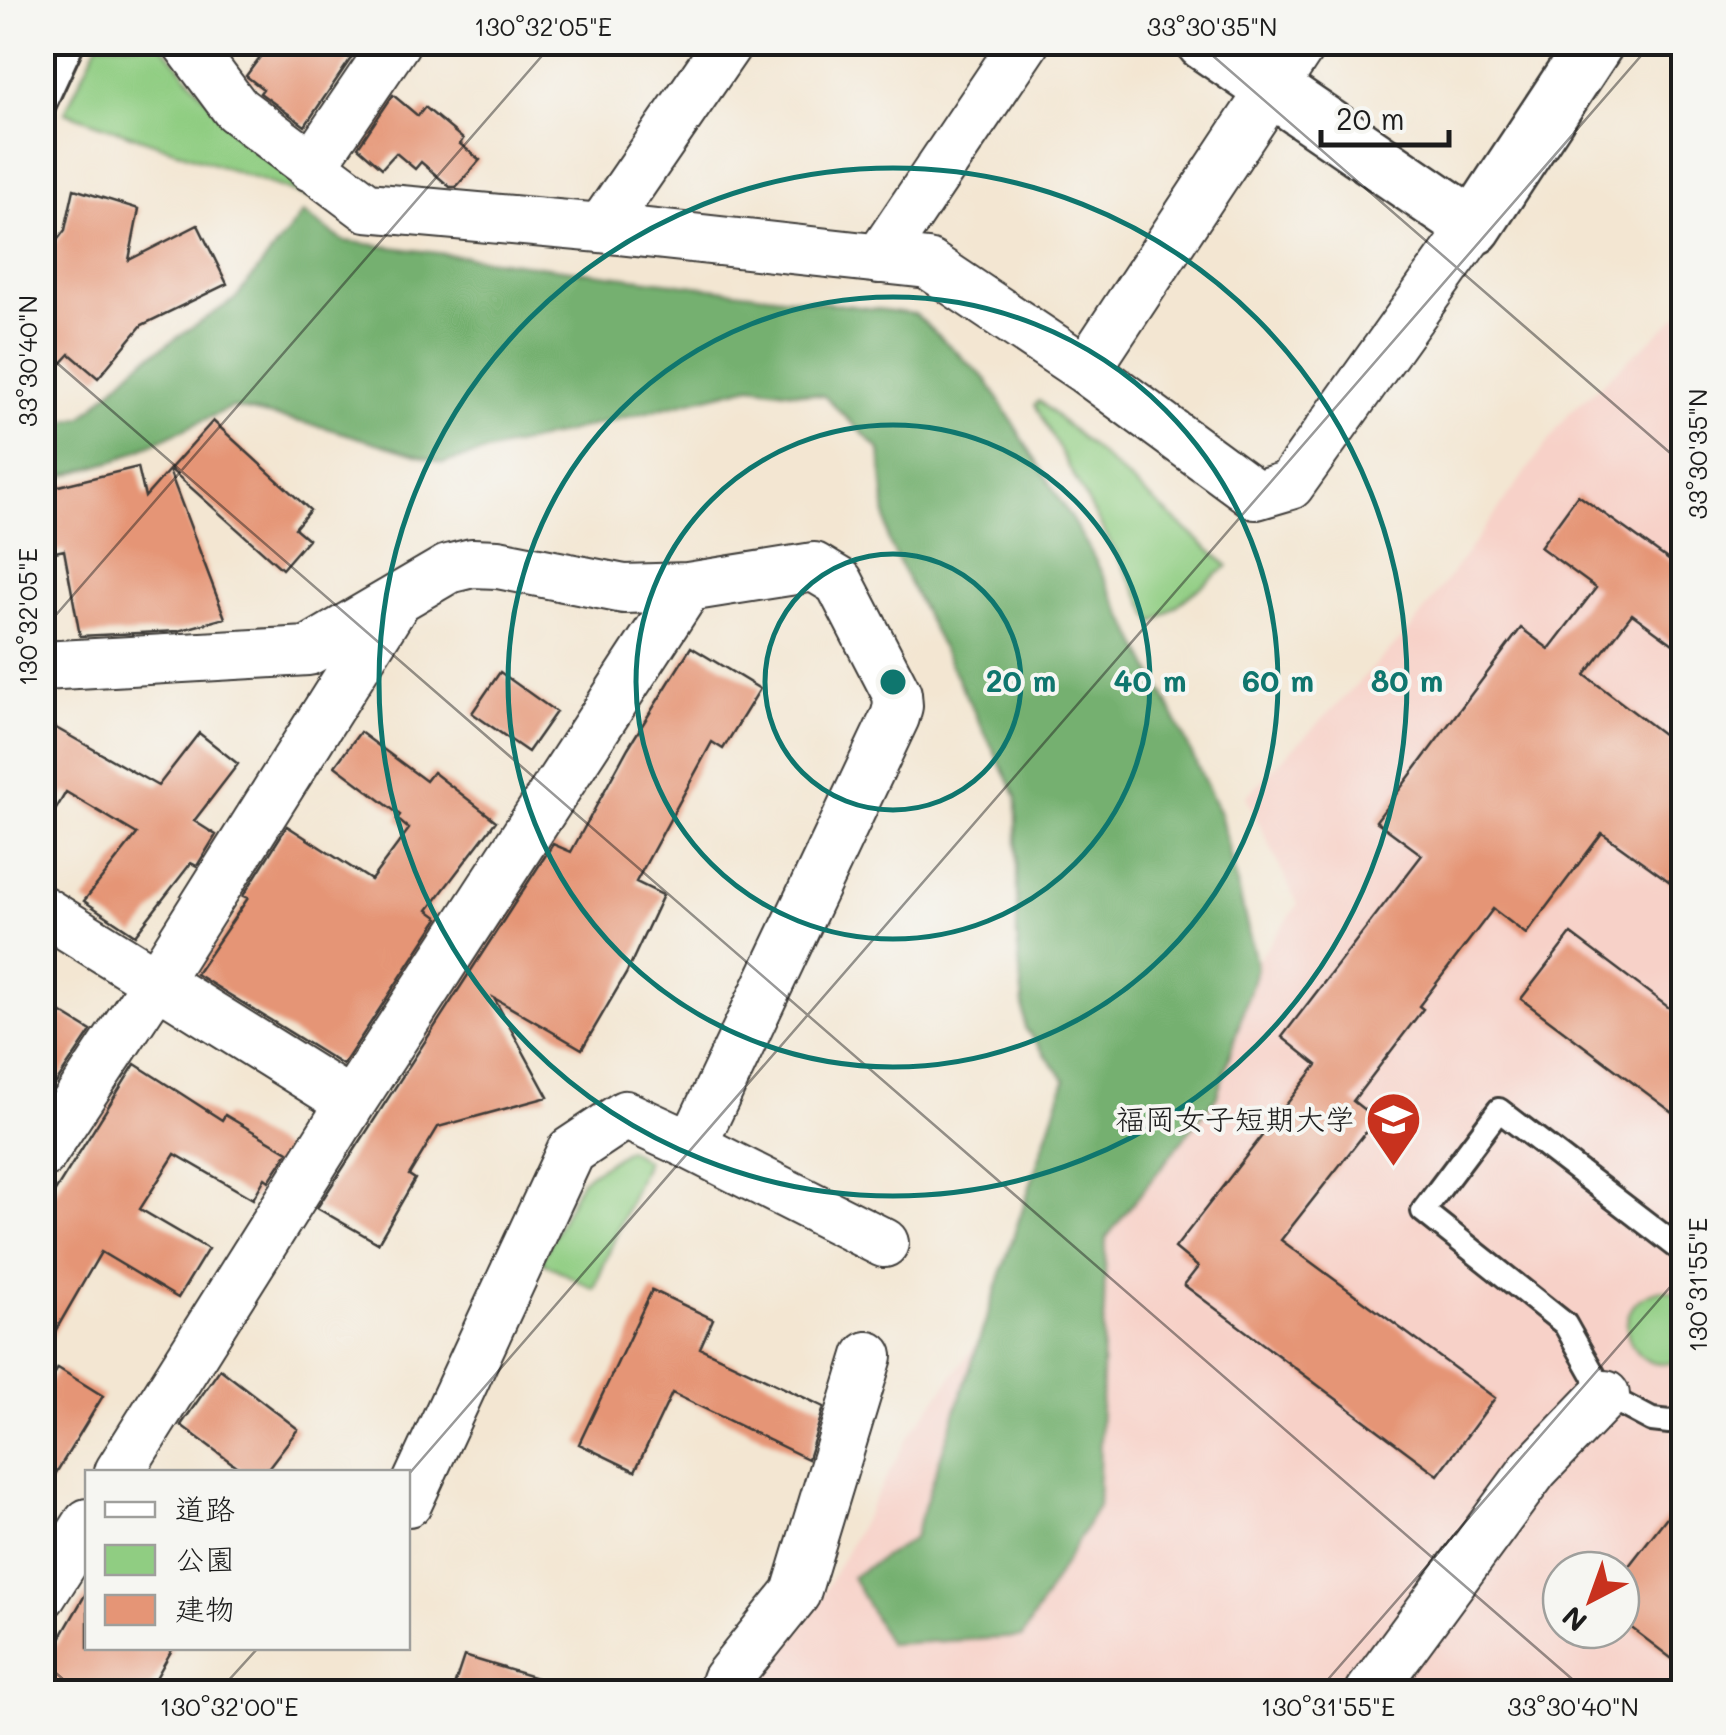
<svg xmlns="http://www.w3.org/2000/svg" width="1726" height="1735" viewBox="0 0 1726 1735" font-family="Mali,'Klee One',sans-serif">
  <style>
    .built { fill: #f7d1c8; fill-rule: evenodd }
    .green { fill: #90cd82; stroke: #56744f; stroke-width: 2.5 }
    .forest { fill: #74b070; stroke: #486646; stroke-width: 2.5 }
    .building { fill: #e59576 }
    .lines { fill: none; stroke-linecap: round; stroke-linejoin: round }
    .service-casing { stroke: #3c3a37; stroke-width: 28 }
    .minor-casing { stroke: #3c3a37; stroke-width: 52 }
    .tertiary-casing { stroke: #3c3a37; stroke-width: 60 }
    .service { stroke: #fff; stroke-width: 22 }
    .minor { stroke: #fff; stroke-width: 48 }
    .tertiary { stroke: #fff; stroke-width: 55 }
    .ticks { fill: none; stroke: #1c1c1c; stroke-width: 2.5; stroke-opacity: 0.45 }
    .ring { fill: none; stroke: #0f766e; stroke-width: 5 }
    .labels { text-anchor: middle; stroke-width: 8; stroke-linejoin: round; paint-order: stroke }
    .poi-label { font-size: 30px; fill: #1c1c1c; stroke: #f6f6f2; text-anchor: end }
    .centre { fill: #0f766e; stroke: #f6f6f2; stroke-width: 5 }
    .ring-label { font-size: 30px; text-anchor: middle; font-weight: bold; fill: #0f766e; stroke: #f6f6f2; stroke-width: 8; stroke-linejoin: round; paint-order: stroke }
    .neatline { fill: none; stroke: #1c1c1c; stroke-width: 4 }
    .ticks-label { font-size: 25px; text-anchor: middle; fill: #1c1c1c }
  </style>
  <rect width="100%" height="100%" fill="#f6f6f2"/>
  <filter id="ink" filterUnits="userSpaceOnUse"><feTurbulence type="fractalNoise" baseFrequency=".01" numOctaves="2"/><feDisplacementMap in="SourceGraphic" scale="20" xChannelSelector="R" yChannelSelector="G"/><feConvolveMatrix kernelMatrix="1 2 1 2 8 2 1 2 1" color-interpolation-filters="sRGB"/></filter>
  <filter id="wash" filterUnits="userSpaceOnUse"><feTurbulence type="fractalNoise" baseFrequency=".0048" numOctaves="4" result="noise"/><feDisplacementMap in="SourceGraphic" scale="40" xChannelSelector="R" yChannelSelector="G"/><feGaussianBlur stdDeviation="2.25" result="paint"/><feColorMatrix in="noise" values="0 0 0 0 0 0 0 0 0 0 0 0 0 0 0 0 0 1.4 0 .05"/><feComposite in="paint" operator="in"/></filter>
  <g filter="url(#wash)">
    <rect width="100%" height="100%" fill="#f3e6d2"/>
    <path class="built" d="M1683,311V1692H744L746,1686L810,1618L910,1434L1298,905L1246,796L1411,629L1569,413ZM1561,1570H1621V1630H1561Z"/>
    <path class="green" d="M98,43H160L230,127L317,192L311,198L65,112Z
      M1039,401L1228,566L1154,623L1035,405Z
      M628,1149L646,1161L594,1289L541,1261L581,1180Z
      M1663,1290L1674,1292L1684,1297L1683,1357C1634,1389 1596,1301 1663,1290Z"/>
    <path class="forest" d="M303,213L344,241L915,314L987,380L1089,548L1165,697L1220,814L1257,967L1217,1096L1106,1238L1098,1506L1022,1637L889,1644L852,1577L914,1538L1065,1080L1025,1028L1017,937V797L888,541L880,450L824,396L751,386L443,463L327,428L232,407L117,460L43,482V428L83,417L138,364L235,299Z"/>
    <g id="blocks">
      <path class="building" d="M271,42H362L305,126L260,93L263,89L246,76Z
        M393,95L418,116L425,107L463,139L460,144L480,160L456,187H450L421,162L415,169L396,153L382,168L358,147Z
        M74,189L139,209L129,260L198,225L227,284L142,325L98,378L70,354L42,384V260L65,230Z
        M213,421L310,510L295,528L308,539L282,569L170,469Z
        M138,467L145,497L169,470L225,618L178,631L80,636L64,550L42,555V490Z
        M1578,495L1684,571V652L1632,614L1585,675L1684,750V892L1602,833L1526,934L1493,909L1419,1006L1423,1009L1353,1101L1376,1119L1281,1240L1495,1398L1438,1475L1184,1285L1198,1267L1175,1248L1317,1065L1282,1037L1422,855L1376,821L1521,628L1549,649L1596,588L1540,547Z
        M691,647L760,689L723,749L712,742L636,882L663,895L626,974L582,1049L494,998L548,1097L438,1127L409,1175L415,1179L378,1243L317,1208L553,844L571,852L628,748Z
        M500,672L556,712L528,752L472,713Z
        M42,720L158,786L199,733L238,764L194,821L216,835L197,866L191,863L135,935L84,901L137,834L66,792L42,833Z
        M360,732L426,781L433,772L496,821L428,910L439,918L343,1065L196,974L248,898L243,896L287,826L371,880L409,829L397,819L400,815L335,766Z
        M1571,934L1684,1019V1121L1521,999Z
        M42,1001L91,1031L56,1083L42,1075Z
        M135,1064L222,1120L225,1115L288,1152L269,1181L265,1178L253,1199L175,1154L140,1209L208,1249L178,1298L101,1252L42,1354V1212Z
        M652,1290L713,1319L700,1348L824,1407L808,1459L672,1393L635,1471L579,1444Z
        M58,1368L103,1396L42,1496V1395Z
        M220,1369L298,1429L265,1472H244L181,1425Z
        M1684,1495V1668L1621,1620V1576Z
        M88,1590V1648H173L148,1692H42V1669Z
        M464,1656L557,1684L556,1692H452Z"/>
    </g>
  </g>
  <g filter="url(#ink)">
    <use href="#blocks" fill-opacity="0" stroke="#3c3a37" stroke-width="2.5"/>
    <g class="lines">
      <defs>
        <path id="service" d="M42,109L73,42
          M1684,1252L1499,1110L1423,1211L1565,1324L1605,1395L1652,1420L1669,1422L1684,1419"/>
        <path id="minor" d="M186,42L236,109L367,207L601,228L928,264L1086,370L1256,495L1290,485L1474,227
          M311,167L396,42
          M601,228L729,42
          M879,259L1025,42
          M1086,370L1303,42
          M42,666L308,651L448,569L472,563L498,564L624,589L688,587
          M42,910L351,1103
          M692,1146L884,1243
          M42,1154L157,981L394,605
          M119,1472L351,1103L688,587L814,567L839,582L897,694L898,706L895,717L692,1146L625,1115L571,1151L408,1502
          M42,1595L88,1523
          M722,1692L726,1680L796,1593L868,1356
          M1370,1692L1534,1469L1605,1395"/>
        <path id="tertiary" d="M1204,42L1474,227L1596,42"/>
      </defs>
      <use href="#service" class="service-casing"/>
      <use href="#minor" class="minor-casing"/>
      <use href="#tertiary" class="tertiary-casing"/>
      <use href="#service" class="service"/>
      <use href="#minor" class="minor"/>
      <use href="#tertiary" class="tertiary"/>
    </g>
  </g>
  <path class="ticks" d="M1197,42L1684,465M42,350L1587,1692M42,631L554,42M408,1475L1653,42M42,1661L78,1692M218,1692L258,1648M1317,1692L1684,1271"/>
  <g class="ring">
    <circle cx="893" cy="682" r="128"/>
    <circle cx="893" cy="682" r="257"/>
    <circle cx="893" cy="682" r="385"/>
    <circle cx="893" cy="682" r="514"/>
  </g>
  <defs>
    <symbol id="university-pin" viewBox="-11 -11 22 30"><path d="M0 17L-7.5 6A9.5 9.5 0 1 1 7.5 6Z" fill="#c8321e" stroke="#f6f6f2"/><path d="M0-5L7-2L0 1L-7-2ZM-4 1L0 2.5L4 1V4Q0 6-4 4Z" fill="#fff"/></symbol>
  </defs>
  <g fill-rule="evenodd">
    <use href="#university-pin" x="1362" y="1088" width="63" height="86"/>
  </g>
  <g class="labels">
    <g class="poi-label">
      <text x="1355" y="1130">福岡女子短期大学</text>
    </g>
  </g>
  <circle cx="893" cy="682" r="15" class="centre"/>
  <g class="ring-label">
    <text x="1021" y="692">20 m</text>
    <text x="1150" y="692">40 m</text>
    <text x="1278" y="692">60 m</text>
    <text x="1407" y="692">80 m</text>
  </g>
  <rect width="1726" height="1735" fill="none" stroke="#f6f6f2" stroke-width="110"/>
  <rect x="85" y="1470" width="325" height="180" fill="#f6f6f2" stroke="#9f9f9c" stroke-width="2.5"/>
  <rect x="105" y="1502" width="50" height="15" fill="#ffffff" stroke="#9f9f9c" stroke-width="2.5"/>
  <text x="175" y="1520" font-size="30" fill="#1c1c1c">道路</text>
  <rect x="105" y="1545" width="50" height="30" fill="#90cd82" stroke="#9f9f9c" stroke-width="2.5"/>
  <text x="175" y="1570" font-size="30" fill="#1c1c1c">公園</text>
  <rect x="105" y="1595" width="50" height="30" fill="#e59576" stroke="#9f9f9c" stroke-width="2.5"/>
  <text x="175" y="1620" font-size="30" fill="#1c1c1c">建物</text>
  <g transform="translate(1591 1600) rotate(221)"><circle r="48" fill="#f6f6f2" stroke="#9f9f9c" stroke-width="2.5"/>
  <path d="M0-8L18 38L0 25L-18 38Z" fill="#c8321e"/>
  <text y="-15" font-size="28" font-weight="bold" text-anchor="middle" fill="#1c1c1c">N</text>
  </g>
  <path d="M1321 130v15h128v-15" fill="none" stroke="#1c1c1c" stroke-width="5"/>
  <text x="1336" y="130" font-size="30" fill="#1c1c1c" stroke="#f6f6f2" stroke-width="8" paint-order="stroke">20 m</text>
  <rect x="55" y="55" width="1616" height="1625" class="neatline"/>
  <g class="ticks-label">
    <text x="543" y="36">130°32'05"E</text>
    <text x="1212" y="36">33°30'35"N</text>
    <text transform="translate(28 361) rotate(-90)" y="9">33°30'40"N</text>
    <text transform="translate(1698 454) rotate(-90)" y="9">33°30'35"N</text>
    <text transform="translate(28 617) rotate(-90)" y="9">130°32'05"E</text>
    <text transform="translate(1698 1285) rotate(-90)" y="9">130°31'55"E</text>
    <text x="229" y="1716">130°32'00"E</text>
    <text x="1328" y="1716">130°31'55"E</text>
    <text x="1573" y="1716">33°30'40"N</text>
  </g>
</svg>
